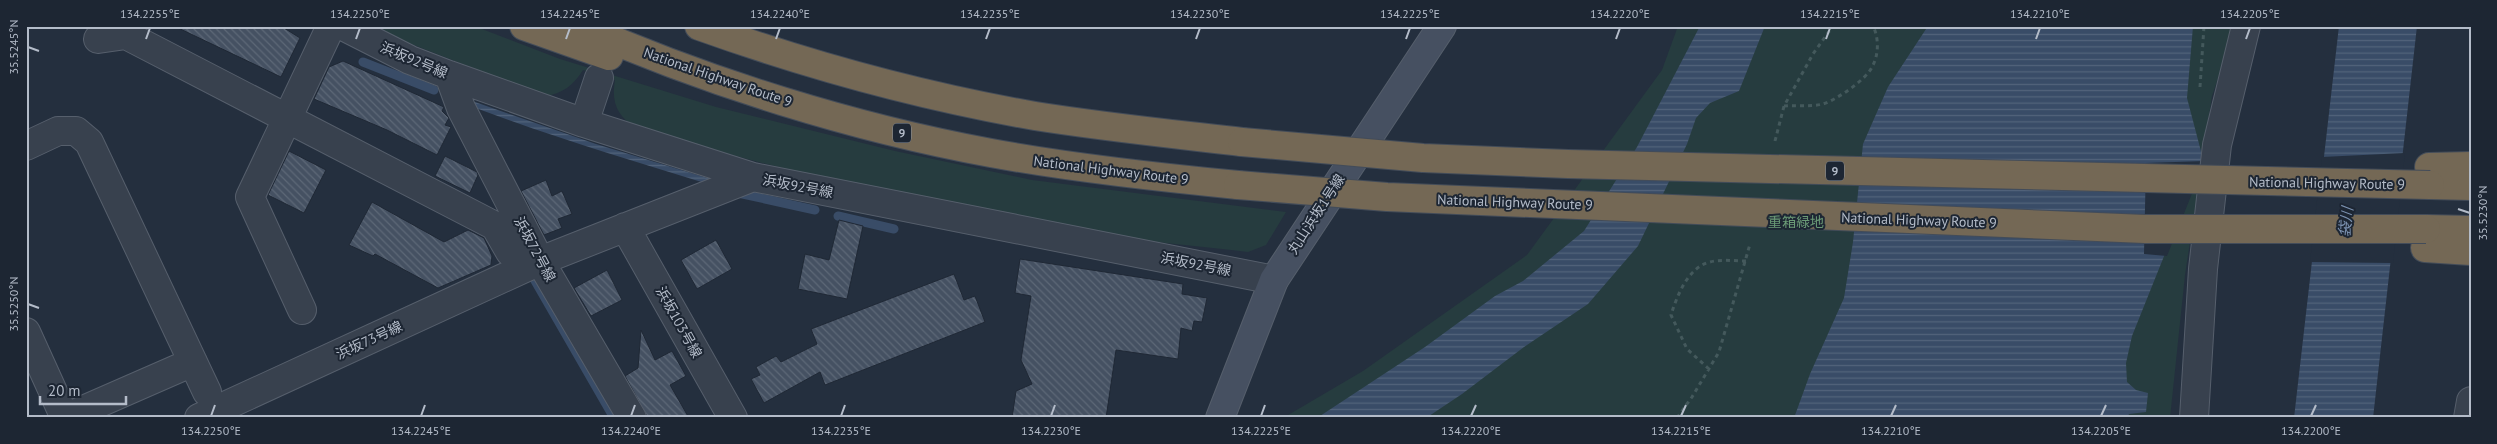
<svg xmlns="http://www.w3.org/2000/svg" width="2497" height="444" viewBox="0 0 2497 444" font-family="'PT Sans','Noto Sans JP',sans-serif">
  <style>
    .green { fill: #263c3f }
    .water { fill: url(#water-rules) }
    .pier { fill: #242f3e }
    .lines { fill: none; stroke-linecap: round; stroke-linejoin: round }
    .stream { stroke: #394c67; stroke-width: 9 }
    .building { fill: url(#building-back-hatch); stroke: #1f2835 }
    .street-casing { stroke: #565f6c; stroke-width: 30 }
    .secondary-casing { stroke: #565f6c; stroke-width: 30 }
    .highway-casing { stroke: #434c59; stroke-width: 30 }
    .path { stroke: #44595c; stroke-width: 3; stroke-dasharray: 4 4; stroke-linecap: butt }
    .street { stroke: #38414e; stroke-width: 28 }
    .secondary { stroke: #465061; stroke-width: 28 }
    .highway { stroke: #746855; stroke-width: 28 }
    .highway-bridge-casing { stroke: #434c59; stroke-width: 30; stroke-linecap: butt }
    .highway-bridge { stroke: #746855; stroke-width: 28 }
    .ticks { fill: none; stroke: #b4bcc9; stroke-width: 2 }
    .labels { text-anchor: middle; stroke-width: 4; stroke-linejoin: round; paint-order: stroke }
    .shield { fill: #1d2633; stroke: #878f9c; stroke-width: 1 }
    .shield-label { font-size: 12px; font-weight: bold; fill: #b4bcc9 }
    .street-label { font-size: 14px; fill: #b4bcc9; stroke: #1d2633 }
    .park-label { font-size: 14px; fill: #6b9a76; stroke: #1d2633 }
    .water-label { font-size: 15px; font-style: italic; fill: #7c92b1; stroke: #1d2633 }
    .neatline { fill: none; stroke: #b4bcc9; stroke-width: 2 }
    .ticks-label { font-size: 12px; text-anchor: middle; fill: #b4bcc9 }
  </style>
  <defs>
    <pattern id="water-rules" width="6" height="5" patternUnits="userSpaceOnUse" patternTransform="scale(1.25)"><rect width="6" height="5" fill="#394c67"/><path d="M0 2.5h6" fill="none" stroke="#53647b"/></pattern>
    <pattern id="building-back-hatch" width="6" height="6" patternUnits="userSpaceOnUse" patternTransform="scale(1.25)"><rect width="6" height="6" fill="#455162"/><path d="M-1 5l2 2M0 0l6 6M5-1l2 2" fill="none" stroke="#5d6877"/></pattern>
  </defs>
  <rect width="100%" height="100%" fill="#242f3e"/>
  <path class="green" d="M365,26H474L560,59L716,107L895,151L1032,180L1286,212L1266,245L1248,252C1198,246 1148,242 1098,234C942,209 789,173 637,128C617,117 611,102 615,80L583,70C574,85 562,94 545,96Z
    M1678,26H2236L2212,96L2185,275L2170,418H1283L1363,371L1527,255L1662,70Z"/>
  <path class="water" d="M1700,26H1765L1739,91L1710,103L1696,118L1687,144L1638,246L1588,304L1524,347L1462,394L1426,418H1317L1425,347L1495,296L1523,281L1584,231L1637,147Z
    M1928,26H2193L2187,98L2203,159L2132,336L2126,363L2127,382L2136,390L2148,393L2146,412L2129,414L2127,418H1794L1810,374L1844,298L1853,242L1863,144L1888,87Z
    M2339,26H2417L2373,418H2294Z
    M475,102L596,144L714,180L708,184C629,160 550,136 473,107Z"/>
  <path class="pier" d="M2405,153L2393,263L2310,262L2322,157Z
    M2205,161L2167,256L2144,254L2146,163Z"/>
  <g class="lines">
    <path class="stream" d="M363,62L434,90
      M738,193L815,210
      M838,216L894,229
      M534,279L614,418"/>
  </g>
  <path class="building" d="M174,26H281L300,38L281,77Z
    M343,61L444,107L442,111L449,118L445,125L451,127L437,155L387,130L314,99L329,67Z
    M289,151L326,170L304,213L268,195Z
    M445,156L477,172L478,175L470,193L435,176Z
    M546,180L552,196L562,191L572,214L558,219L562,228L544,235L521,191Z
    M372,202L444,242L468,230L484,238L492,256L491,265L438,288L375,254L373,256L349,245Z
    M839,220L863,226L847,299L798,289L805,254L829,260Z
    M716,240L732,269L697,289L681,260Z
    M1020,259L1183,284L1182,294L1207,298L1202,322L1194,321L1192,331L1181,328L1178,359L1116,350L1106,418H1012L1016,391L1032,384L1021,360L1031,296L1015,293Z
    M607,270L622,300L591,316L574,288Z
    M954,274L964,300L975,296L985,322L825,385L820,372L764,403L751,379L760,375L756,367L776,356L781,362L817,344L811,329Z
    M641,330L655,360L672,351L686,376L670,385L689,418H648L625,376L638,368Z"/>
  <g class="lines">
    <defs>
      <path id="street" d="M343,26L410,60L449,75L584,123L753,177L1274,280
        M98,39L126,35L495,226L510,252
        M449,75L461,108L540,261L632,418
        M584,123L599,78
        M26,146L58,131H76L89,142L207,392
        M625,227L733,418
        M302,310L250,197L331,26
        M26,332L65,418
        M65,418L193,362
        M199,418L540,261L753,177
        M2194,418L2203,269L2217,145L2246,26
        M2468,418L2471,401"/>
      <path id="secondary" d="M1220,418L1274,280L1442,26"/>
      <path id="highway" d="M524,26L609,56
        M580,26C707,82 855,128 991,153C1072,168 1155,177 1238,185
        M699,26C808,65 921,96 1035,116C1104,127 1173,134 1242,142
        M2429,167L2471,166
        M2430,185L2471,186
        M2426,229L2471,230
        M2425,248L2471,251"/>
    </defs>
    <use href="#street" class="street-casing"/>
    <use href="#secondary" class="secondary-casing"/>
    <use href="#highway" class="highway-casing"/>
    <path class="path" d="M2200,87L2204,26
      M1784,106C1797,105 1811,107 1823,104C1836,100 1866,80 1872,67C1879,55 1879,38 1873,26
      M1775,141L1784,106L1813,54L1833,26
      M1709,369L1687,349L1671,315C1677,296 1688,267 1710,262C1721,259 1734,261 1746,261
      M1677,418L1692,397L1719,352L1750,244"/>
    <use href="#street" class="street"/>
    <use href="#secondary" class="secondary"/>
    <use href="#highway" class="highway"/>
    <defs>
      <path id="highway-bridge" d="M1242,142L1423,158L1568,164L2430,185
        M1238,185L1387,197L2145,229H2426"/>
    </defs>
    <use href="#highway-bridge" class="highway-bridge-casing"/>
    <use href="#highway-bridge" class="highway-bridge"/>
  </g>
  <path class="ticks" d="M146,39L150,28M356,39L360,28M566,39L570,28M776,39L780,28M986,39L990,28M1196,39L1200,28M1406,39L1410,28M1616,39L1620,28M1826,39L1830,28M2036,39L2040,28M2246,39L2250,28M28,47L39,51M2458,209L2470,213M28,304L39,308M211,416L215,405M421,416L425,405M631,416L635,405M841,416L845,405M1051,416L1055,405M1261,416L1265,405M1471,416L1476,405M1681,416L1686,405M1891,416L1896,405M2101,416L2106,405M2311,416L2316,405"/>
  <g class="labels">
    <g class="shield">
      <rect x="893" y="123.5" width="18" height="19" rx="4"/>
      <rect x="1826" y="161.5" width="18" height="19" rx="4"/>
    </g>
    <g class="shield-label">
      <text x="902" y="137">9</text>
      <text x="1835" y="175">9</text>
    </g>
    <g class="street-label">
      <text transform="translate(414 60) rotate(23)" y="5">浜坂92号線</text>
      <text transform="translate(718 77) rotate(19)" y="5">National Highway Route 9</text>
      <text transform="translate(1111 170) rotate(7)" y="5">National Highway Route 9</text>
      <text transform="translate(2327 183) rotate(1)" y="5">National Highway Route 9</text>
      <text transform="translate(798 186) rotate(11)" y="5">浜坂92号線</text>
      <text transform="translate(1515 202) rotate(2)" y="5">National Highway Route 9</text>
      <text transform="translate(1316 214) rotate(-57)" y="5">丸山浜坂1号線</text>
      <text transform="translate(1919 220) rotate(2)" y="5">National Highway Route 9</text>
      <text transform="translate(535 249) rotate(62)" y="5">浜坂72号線</text>
      <text transform="translate(1196 264) rotate(11)" y="5">浜坂92号線</text>
      <text transform="translate(679 322) rotate(61)" y="5">浜坂103号線</text>
      <text transform="translate(369 340) rotate(-25)" y="5">浜坂73号線</text>
    </g>
    <g class="park-label">
      <text x="1796" y="227">重箱緑地</text>
    </g>
    <g class="water-label">
      <text transform="translate(2346 222) rotate(-83)" y="5">袋川</text>
    </g>
  </g>
  <rect width="2497" height="444" fill="none" stroke="#1d2633" stroke-width="55"/>
  <path d="M40 396v8h86v-8" fill="none" stroke="#b4bcc9" stroke-width="2.5"/>
  <text x="48" y="396" font-size="15" fill="#b4bcc9" stroke="#1d2633" stroke-width="4" paint-order="stroke">20 m</text>
  <rect x="28" y="28" width="2442" height="388" class="neatline"/>
  <g class="ticks-label">
    <text x="150" y="18">134.2255°E</text>
    <text x="360" y="18">134.2250°E</text>
    <text x="570" y="18">134.2245°E</text>
    <text x="780" y="18">134.2240°E</text>
    <text x="990" y="18">134.2235°E</text>
    <text x="1200" y="18">134.2230°E</text>
    <text x="1410" y="18">134.2225°E</text>
    <text x="1620" y="18">134.2220°E</text>
    <text x="1830" y="18">134.2215°E</text>
    <text x="2040" y="18">134.2210°E</text>
    <text x="2250" y="18">134.2205°E</text>
    <text transform="translate(14 47) rotate(-90)" y="4">35.5245°N</text>
    <text transform="translate(2483 213) rotate(-90)" y="4">35.5230°N</text>
    <text transform="translate(14 304) rotate(-90)" y="4">35.5250°N</text>
    <text x="211" y="435">134.2250°E</text>
    <text x="421" y="435">134.2245°E</text>
    <text x="631" y="435">134.2240°E</text>
    <text x="841" y="435">134.2235°E</text>
    <text x="1051" y="435">134.2230°E</text>
    <text x="1261" y="435">134.2225°E</text>
    <text x="1471" y="435">134.2220°E</text>
    <text x="1681" y="435">134.2215°E</text>
    <text x="1891" y="435">134.2210°E</text>
    <text x="2101" y="435">134.2205°E</text>
    <text x="2311" y="435">134.2200°E</text>
  </g>
</svg>
